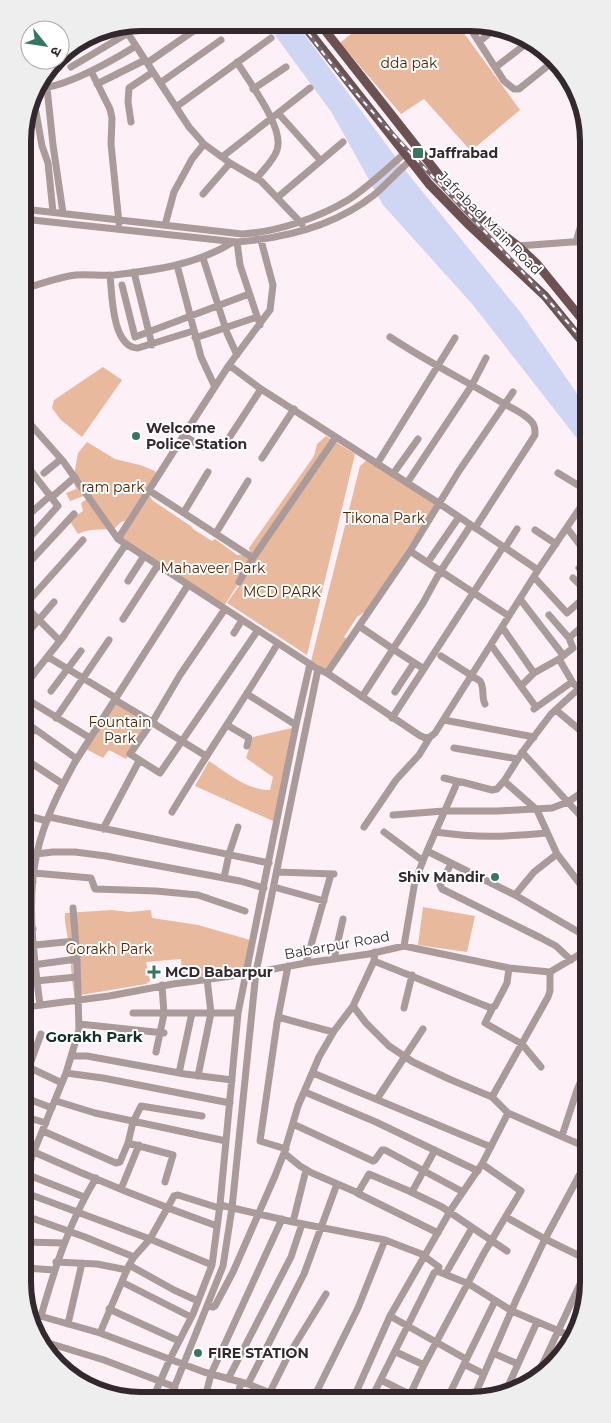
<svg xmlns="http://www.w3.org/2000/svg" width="611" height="1423" viewBox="0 0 611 1423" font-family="Montserrat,'Noto Sans Devanagari',sans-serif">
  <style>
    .green { fill: #e9b99e }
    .water { fill: #ced6f3 }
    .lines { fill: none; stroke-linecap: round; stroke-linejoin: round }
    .minor { stroke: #aa9a9a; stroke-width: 7 }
    .major { stroke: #6c5152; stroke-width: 9 }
    .rail-casing { stroke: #766970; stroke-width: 4 }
    .rail { stroke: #fff; stroke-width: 2; stroke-dasharray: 5.5; stroke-linecap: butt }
    .poi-dot { fill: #377664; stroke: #fff; stroke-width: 2 }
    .labels { text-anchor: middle; stroke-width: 4; stroke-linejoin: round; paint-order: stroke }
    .park-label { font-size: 14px; fill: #502301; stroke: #fff }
    .poi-label { font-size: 14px; font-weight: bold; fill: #34282f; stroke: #fff; text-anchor: start }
    .street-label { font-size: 14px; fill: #34282f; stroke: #fff }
    .neighbourhood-label { font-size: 15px; font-weight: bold; fill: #123028; stroke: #fff }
    .rim { fill: none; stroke: #34282f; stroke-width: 6 }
  </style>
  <rect width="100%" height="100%" fill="#fdf0f7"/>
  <path class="green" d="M363,24L458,25L520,110L471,151L424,99L401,114L340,43Z
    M103,367L122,380L82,437L61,420L52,408L54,400Z
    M326,436L355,454L307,655L227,603L253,566L249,548L314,456L317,444Z
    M87,442L115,459L140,465L155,471L156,474L125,521L121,522L114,529C102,530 90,528 78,534L69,520L83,511L81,503L87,499L84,496L70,501L66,493L76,489L73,481L78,453Z
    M367,460L436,505L366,611L357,617L344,637L347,639L330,668H323L311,661L360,466Z
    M147,496H150L152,500L192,527L193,529L212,541L215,539L237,555H244L251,561L242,578L224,606L120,538Z
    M117,699L125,708L147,724L126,759L109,750L103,758L86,749Z
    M292,728L275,822L195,786L209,761C227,773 247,790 270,790L273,777L246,758L253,737Z
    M423,907L475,916L467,952L418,945Z
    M112,910L129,912L151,910L152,918L198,925L250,940L246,966C227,971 202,980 182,976L181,959L146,962L150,981L146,984L75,996C70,978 72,959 68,940C67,931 64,922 65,913Z"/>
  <path class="water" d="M266,23H296L409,175L521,313L585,405L586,450L473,305L383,205L332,113Z"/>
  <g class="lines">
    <path class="minor" d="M468,25L504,81L514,89H519L555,60
      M123,26L189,127L204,144L230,163L261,181L302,224
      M480,41L497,27
      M60,58L104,30
      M237,62C249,82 285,128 277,150C274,160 263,170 257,178
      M147,63L205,23
      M71,67L128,33
      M496,67L527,43
      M91,71L110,109L112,118L111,144L119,223
      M42,79L47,88L53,145L63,213
      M160,83L221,40
      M97,84L145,60
      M35,89C65,88 110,62 136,46
      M253,89L286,67
      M33,95L42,146L48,163L53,212
      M176,107L271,38
      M278,113L321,161
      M131,122L128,102L129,88L153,72
      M222,157L310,88
      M203,194L230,163
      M278,197L343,142
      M23,209L242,234C277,232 318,218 348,200C366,189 389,167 405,153
      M23,219L237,242C286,238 335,226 374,195C387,184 398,171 411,160
      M165,225L174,192L192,159L204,144
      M259,233L273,285L270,310L229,365L191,424L118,539L316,668L327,673L419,735L425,738L430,737L435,733L538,570L586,499
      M237,242L240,265L260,325
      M576,242L585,211
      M518,246L585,241
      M203,258L227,333L237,355
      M177,265L201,357L215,387
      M134,272L152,345
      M110,275C112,294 112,348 138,348L193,331
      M122,285L135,337L249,294
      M23,289C41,284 58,277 76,275C88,274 102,276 114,275C156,270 196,265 233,242
      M390,337C426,361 464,380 501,402C511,408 523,412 531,421C535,425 535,429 535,435L475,528
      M195,338L257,317
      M229,365L261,389L437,502L538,570
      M24,417L63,461L118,539
      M183,435L202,447
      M229,438L261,389
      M262,458L294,409
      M24,462L58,506L24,544
      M377,464L455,338
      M44,473L61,459
      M558,473L586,490
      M393,474L418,439
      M407,483L472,385L486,358
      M150,491L253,558
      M52,497L75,477
      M24,507L30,514
      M184,512L208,472
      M24,519L51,495
      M567,528L586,553
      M535,530L556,544
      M216,533L248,481
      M505,548L517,529
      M410,551L509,616
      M428,562L459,517
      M24,568L74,514
      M579,568L586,563
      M534,577L567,613L586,596
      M573,578L586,591
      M128,581L144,556
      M239,582L253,558L336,437
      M520,599L563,655
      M24,605L60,641
      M24,606L83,540
      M549,615L569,638
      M123,619L158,565
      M359,626L393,649L362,697
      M502,627L534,673
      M234,633L242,620
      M24,637L54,602
      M491,645L536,707
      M441,656L480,681C485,688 481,697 485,704
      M48,657L116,698
      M424,669L393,649L423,603L440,572L471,525
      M327,673L410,551L459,471L513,392
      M25,685L63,637L126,544
      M521,686L534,673L559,659
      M579,689L573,683L559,659L573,648L569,638L586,623
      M51,691L81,651
      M395,692L414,663
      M247,694L296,725
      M25,698L90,738
      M117,701L154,723
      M534,709L572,682
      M556,710L587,736
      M56,718L109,640
      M392,718L503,547
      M444,720L534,737
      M25,722L77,759
      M152,722L130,754L160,773L258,630
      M227,725L249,738L247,746
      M25,741L34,729
      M454,748L518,759
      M522,752L587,823
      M206,756L156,725L153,721L180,675L225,609
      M25,759L63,784
      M444,778L460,782
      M504,781L537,810L557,854L587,893
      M172,812C206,755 244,700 278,643
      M25,815L47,821
      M393,815L444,811H498L552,808L568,802L587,789
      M49,817L269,863
      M364,827L396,780L419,755L430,737
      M103,829L139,761
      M384,832L423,861
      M435,832C477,838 504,837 546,833
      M427,851L515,895L587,937
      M25,853L36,854L53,852H75L106,856L240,881L264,888
      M451,864L440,885L442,889L541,938L556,946L571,960
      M277,872L334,874
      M34,873L91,878L95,889L156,891L198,895L245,911
      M224,878L229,854L238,827
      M25,881L33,882
      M274,887L324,901
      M515,895L534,872L557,854
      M25,929H33
      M25,946L75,941
      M404,946L415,881L427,851L457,783L462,782L492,790L497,789L504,781L523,751L551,714L586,682
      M334,959L343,919
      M374,961L491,1008L495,1006L507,983L509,968
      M306,963L331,874
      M25,966L77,959
      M25,982L77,977
      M40,1005C34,958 26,900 37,853C44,821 59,791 75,762L188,585
      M353,1006L366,1023L389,1046L413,1062L449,1079L492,1097L508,1113L588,1148
      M26,1007L109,996L173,984L247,974L306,963L369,954L404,946L509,968L550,972L587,950
      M493,1007L485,1023L522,1044L541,1067
      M404,1008L412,975
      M133,1013H238
      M278,1017L333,1032
      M79,1024L164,1033
      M156,1052L164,1014L162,985
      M72,1056H87L185,1074L232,1080
      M26,1066L62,1083
      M66,1073L103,1078L230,1103
      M179,1073L192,1013
      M313,1073L491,1147
      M26,1075L41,1034
      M198,1076L211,1013L207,979
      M305,1092L376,1122L478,1171
      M492,1097L548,997L550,991V972
      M26,1098L52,1108
      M377,1099L423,1029
      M56,1101L95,1113L226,1141
      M26,1117L46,1123
      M293,1124L373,1161L375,1160L382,1150H385L463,1192
      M43,1131L116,1163L120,1162L128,1143L173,1155L165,1182
      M562,1136L577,1090L588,1065
      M128,1143L133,1122L141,1106L202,1116
      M286,1149L260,1141L277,1023L288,966
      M34,1152C94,1179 155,1204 217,1226
      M284,1153L300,1166L312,1173L356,1192L359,1191L369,1174L409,1191L442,1207L507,1251
      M26,1174L84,1197
      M26,1177L32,1156L66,1073L79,1030L77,959L73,908
      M578,1177L588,1183
      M121,1189L139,1145
      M412,1192L435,1150
      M26,1193L150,1239L212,1265
      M357,1193L438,1233
      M220,1205L293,1222L385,1240L424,1255
      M26,1216L85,1237L134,1257
      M506,1217L545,1239L588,1260
      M293,1222L306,1170
      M26,1242L64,1243
      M424,1256L439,1267L437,1271
      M56,1262L97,1264L127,1270
      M129,1265L174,1290L198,1301
      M26,1268L54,1270
      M437,1271L469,1284L512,1311L573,1337
      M446,1273L472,1228
      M122,1282L191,1317
      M207,1306L213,1307L215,1306L233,1272L275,1176L284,1153L298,1106L319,1057L334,1031L353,1006L374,961L375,952
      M109,1309L179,1341
      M26,1312L100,1333L204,1372L248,1384L283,1398
      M41,1316C55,1268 69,1222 96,1178
      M390,1316L466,1359
      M68,1324L82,1263
      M100,1333L129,1265L134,1257L150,1239L174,1196L178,1195L219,1208
      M45,1342L104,1360L175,1387
      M396,1352L424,1365
      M493,1353L518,1364
      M464,1364L484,1374
      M539,1372L588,1267
      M76,1377L142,1398
      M228,1379L291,1257L302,1224
      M381,1380L415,1397
      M248,1384L304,1274L337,1184
      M504,1395L537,1322
      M314,1397L358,1308L385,1240
      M354,1397L390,1316L452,1208L482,1164L508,1113
      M372,1397L434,1273L437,1271
      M409,1397L424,1365L484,1253L521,1191L482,1164
      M448,1397L495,1301
      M474,1397L517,1298L545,1239L588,1159
      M153,1398L170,1359L193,1314L212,1265L220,1205L238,1013L296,725L310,664
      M170,1398L223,1266L232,1208L256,972L318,669
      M205,1398L211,1374L282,1219
      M237,1398L241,1382
      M267,1398L288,1356L326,1294"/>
    <path class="major" d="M303,24L429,184L470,226L545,296L585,345
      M320,24L442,179L478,216L518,246L537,264L585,323"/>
    <defs>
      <path id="rail" d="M302,24C340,79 386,127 432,176C484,231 537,285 585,343"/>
    </defs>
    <use href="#rail" class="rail-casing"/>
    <use href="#rail" class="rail"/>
  </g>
  <g class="poi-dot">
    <rect x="412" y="147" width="12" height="12" rx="2.5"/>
    <circle cx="136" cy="436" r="5"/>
    <circle cx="495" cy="877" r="5"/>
    <path d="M151.5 964.5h5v5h5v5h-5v5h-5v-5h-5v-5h5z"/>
    <circle cx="198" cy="1353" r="5"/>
  </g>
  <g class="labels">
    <g class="park-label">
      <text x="409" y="68">dda pak</text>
      <text x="113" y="492">ram park</text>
      <text x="384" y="523">Tikona Park</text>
      <text x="213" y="573">Mahaveer Park</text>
      <text x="282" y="597">MCD PARK</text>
      <text x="120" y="727">Fountain<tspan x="120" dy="16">Park</tspan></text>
      <text x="109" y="954">Gorakh Park</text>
    </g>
    <g class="poi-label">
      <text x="429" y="158">Jaffrabad</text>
      <text x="146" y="433">Welcome<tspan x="146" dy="16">Police Station</tspan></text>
      <text x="485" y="882" text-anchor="end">Shiv Mandir</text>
      <text x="165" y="977">MCD Babarpur</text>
      <text x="208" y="1358">FIRE STATION</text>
    </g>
    <g class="street-label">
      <text transform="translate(490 223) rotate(45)" y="5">Jafrabad Main Road</text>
      <text transform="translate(337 945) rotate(-10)" y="5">Babarpur Road</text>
    </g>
    <g class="neighbourhood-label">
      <text x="94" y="1042">Gorakh Park</text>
    </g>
  </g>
  <path d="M0 0H611V1423H0ZM141 31H470A110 110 0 0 1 580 141V1282A110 110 0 0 1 470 1392H141A110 110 0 0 1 31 1282V141A110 110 0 0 1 141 31Z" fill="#efeeee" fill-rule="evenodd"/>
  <path class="rim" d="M141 31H470A110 110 0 0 1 580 141V1282A110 110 0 0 1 470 1392H141A110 110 0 0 1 31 1282V141A110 110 0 0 1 141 31Z"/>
  <g transform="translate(45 45) rotate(120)"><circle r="24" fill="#ffffff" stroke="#aea9ac"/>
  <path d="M0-4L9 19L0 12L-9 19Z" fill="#377664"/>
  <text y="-8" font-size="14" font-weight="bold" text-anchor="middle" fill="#34282f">उ</text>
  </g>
</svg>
